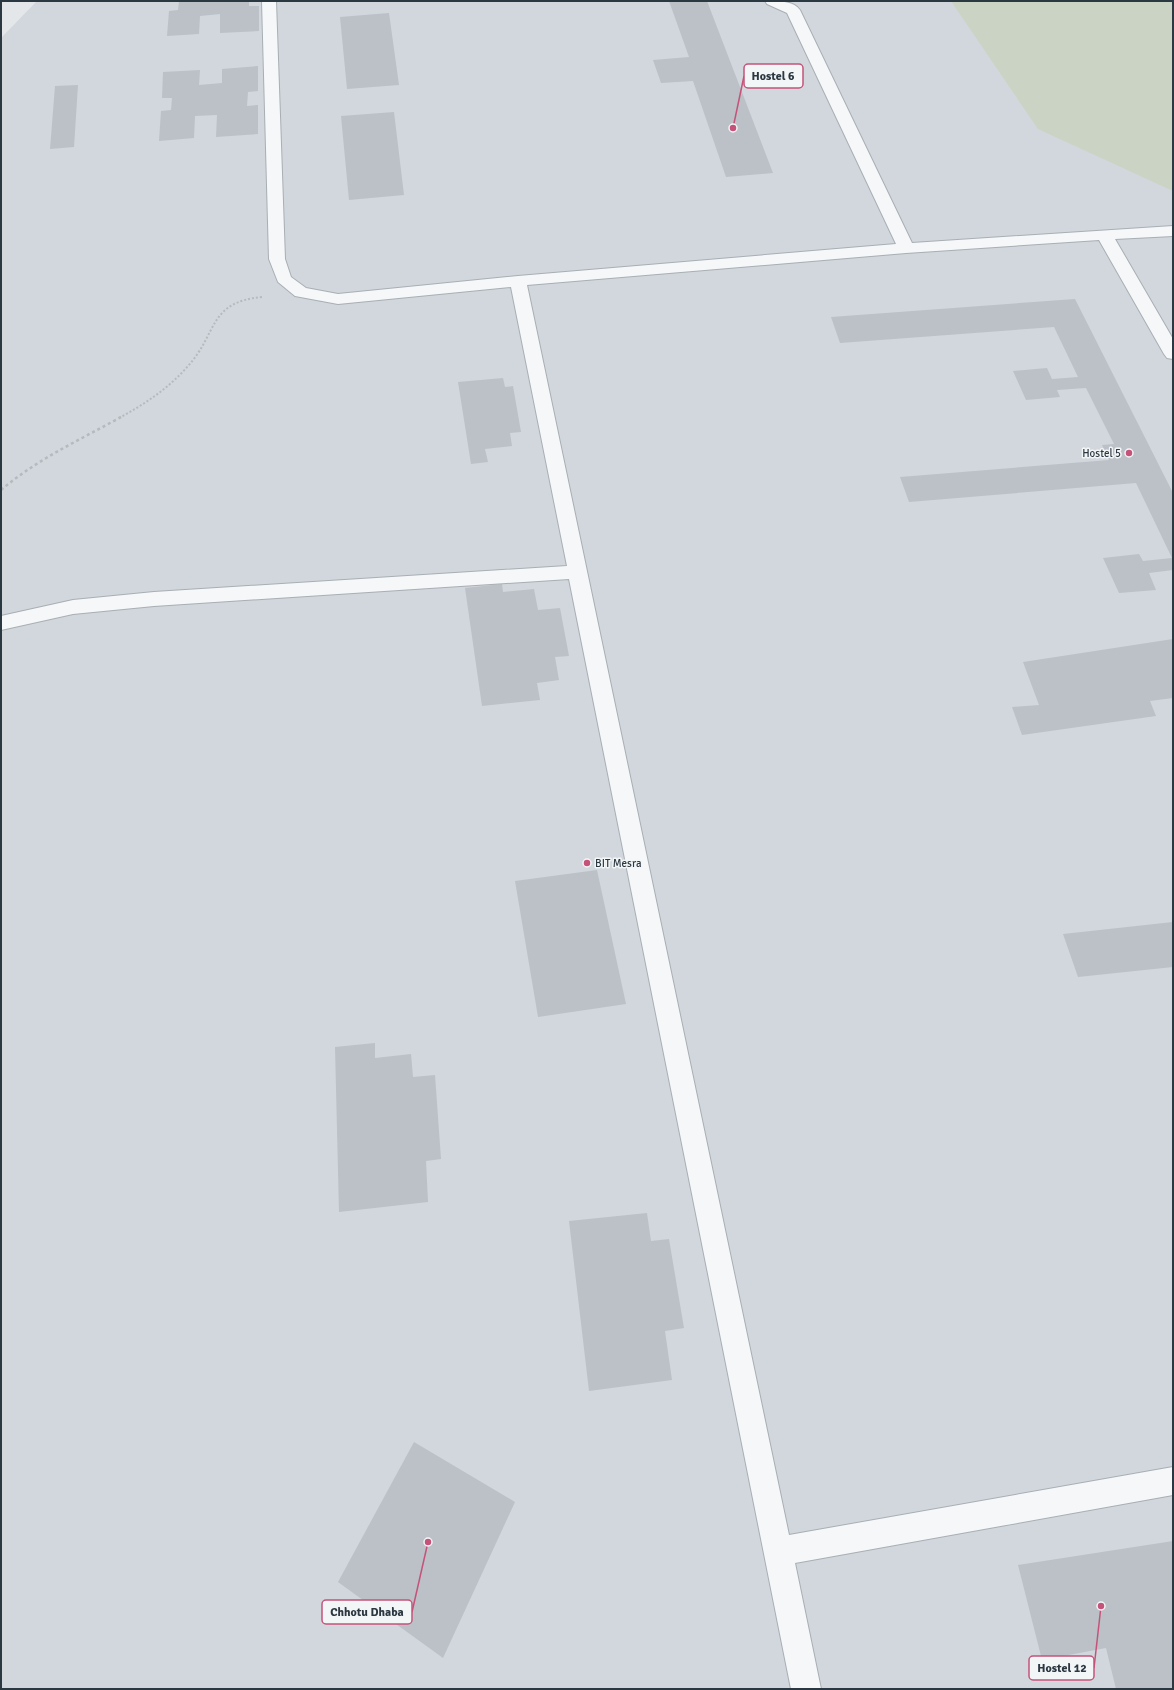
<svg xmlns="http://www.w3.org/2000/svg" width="1174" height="1690" viewBox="0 0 1174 1690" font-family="Signika,sans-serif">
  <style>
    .built { fill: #d1d7dc }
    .green { fill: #cbd3c5 }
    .building { fill: #bbc1c7 }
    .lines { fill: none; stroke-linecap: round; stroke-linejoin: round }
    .street-casing { stroke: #a8afb4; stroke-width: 2 }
    .path-far1 { stroke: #b5babe; stroke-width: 2; stroke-dasharray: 2 2; stroke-linecap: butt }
    .path { stroke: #b5babe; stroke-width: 2.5; stroke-dasharray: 3 3; stroke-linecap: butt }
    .street { fill: #f6f7f9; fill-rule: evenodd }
    .poi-dot { fill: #c55379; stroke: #f3f6f7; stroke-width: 1.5 }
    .labels { text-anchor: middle; stroke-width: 3; stroke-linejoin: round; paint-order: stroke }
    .poi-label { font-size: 11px; fill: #2c3841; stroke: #f3f6f7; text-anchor: end }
    .leader { fill: none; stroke: #c55379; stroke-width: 1.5 }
    .callout-dot { fill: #c55379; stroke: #f3f6f7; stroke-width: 1.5 }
    .callout { fill: #f3f6f7; stroke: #c55379; stroke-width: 1.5 }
    .callout-label { font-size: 12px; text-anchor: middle; font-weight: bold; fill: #2c3841 }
  </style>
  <rect width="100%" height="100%" fill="#e3e7ea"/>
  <path class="built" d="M37,1H1173V1689H1V38Z"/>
  <path class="green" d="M951,1H1173V191L1038,129Z"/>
  <path class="building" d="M179,1H249V6H259V31L220,33V14L200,16L199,34L167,36L169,11L178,10Z
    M669,1H707L773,173L726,177L693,81L661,83L653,60L689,57Z
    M389,13L399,85L347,89L340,17Z
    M258,66V91L248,92L247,106L258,105V134L216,137L217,115L195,116L194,138L159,141L161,111L171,110L172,98H162L163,72L200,70L199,85L222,83V69Z
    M78,85L74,147L50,149L55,86Z
    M394,112L404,195L349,200L341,116Z
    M1075,299L1173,493V570L1149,573L1156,590L1119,593L1103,558L1139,554L1143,561L1172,558L1136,483L909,502L900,477L1109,460L1102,445L1114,444L1086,388L1057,390L1060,397L1026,400L1013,371L1047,368L1052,379L1078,377L1054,327L840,343L831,317Z
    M503,378L505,387L513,386L521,432L510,433L512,446L485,449L488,462L471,464L458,382Z
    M502,584L503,592L534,589L538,610L560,608L569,656L555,657L559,680L537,683L540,700L482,706L465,588Z
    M1173,639V698L1150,701L1156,716L1022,735L1012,707L1039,705L1023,662Z
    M597,870L626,1004L538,1017L515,881Z
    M1173,922V967L1078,977L1063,934Z
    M375,1043V1058L411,1054L413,1077L435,1075L441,1159L426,1161L428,1202L339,1212L335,1047Z
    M647,1213L651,1241L669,1239L684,1328L665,1331L672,1380L589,1391L569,1221Z
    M414,1442L515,1502L443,1658L338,1582Z
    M1173,1541V1689H1116L1106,1648L1042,1660L1018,1565Z"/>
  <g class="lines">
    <defs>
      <path id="street" d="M262,1H276L285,259L291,277L306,288L338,294L518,276L896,244L787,13L767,4L765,1C776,1 793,0 800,10L912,243L1173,226V236L1115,239L1173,339V359L1167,358L1164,354L1099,240L906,253L527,285L789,1535L1173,1467V1495L795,1563L821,1689H791L569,579L154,606L73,614L1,630V616L73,600L154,592L567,566L511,287L338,304L295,296L278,282L269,259Z"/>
    </defs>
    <use href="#street" class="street-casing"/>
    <path class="path-far1" d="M119,418C145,404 169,388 188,366C218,333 208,302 262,297"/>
    <path class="path" d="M1,490C39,458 78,441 121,417"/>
    <use href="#street" class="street"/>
  </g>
  <g class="poi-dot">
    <circle cx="1129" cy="453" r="4"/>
    <circle cx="587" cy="863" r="4"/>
  </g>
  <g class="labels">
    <g class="poi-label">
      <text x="1121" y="457">Hostel 5</text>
      <text x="595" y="867" text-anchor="start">BIT Mesra</text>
    </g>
  </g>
  <path class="leader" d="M733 128L744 76M428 1542L412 1612M1101 1606L1094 1668"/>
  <g class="callout-dot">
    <circle cx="733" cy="128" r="4"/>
    <circle cx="428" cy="1542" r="4"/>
    <circle cx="1101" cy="1606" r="4"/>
  </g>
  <g class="callout">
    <rect x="744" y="64" width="59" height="24" rx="4"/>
    <rect x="322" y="1600" width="90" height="24" rx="4"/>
    <rect x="1029" y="1656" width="65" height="24" rx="4"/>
  </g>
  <g class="callout-label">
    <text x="773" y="80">Hostel 6</text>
    <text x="367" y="1616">Chhotu Dhaba</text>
    <text x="1062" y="1672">Hostel 12</text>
  </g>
  <rect width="1174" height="1690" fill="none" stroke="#2c3841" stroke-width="4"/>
</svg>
